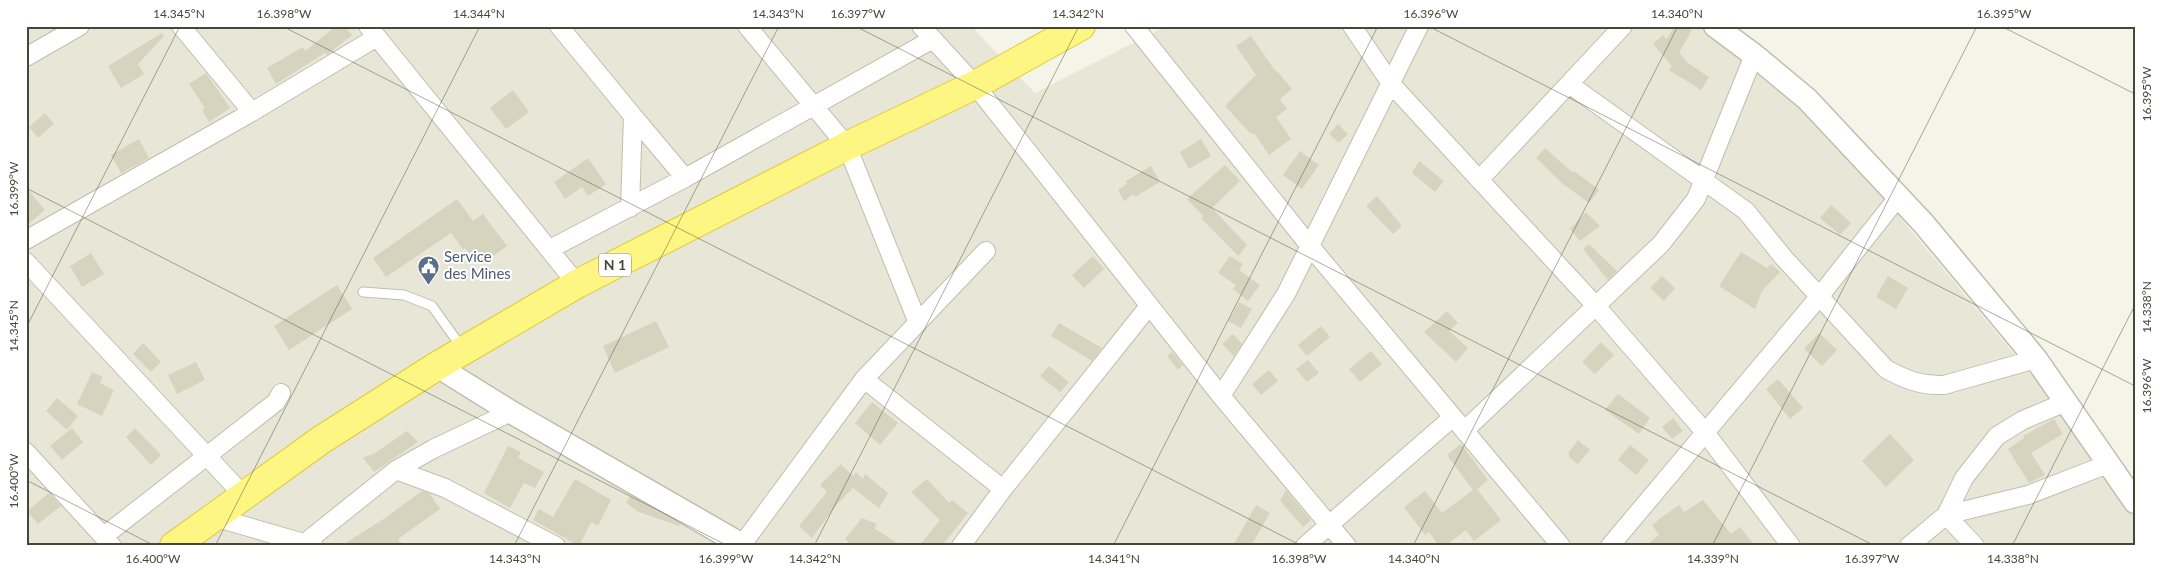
<svg xmlns="http://www.w3.org/2000/svg" width="2161" height="572" viewBox="0 0 2161 572" font-family="Lato,sans-serif">
  <style>
    .residential { fill: #e8e7d7 }
    .building { fill: #d6d3be }
    .lines { fill: none; stroke-linecap: round; stroke-linejoin: round }
    .service-casing { stroke: #c0beab; stroke-width: 11 }
    .minor-casing { stroke: #c0beab; stroke-width: 20 }
    .tertiary-casing { stroke: #c0beab; stroke-width: 25 }
    .trunk-casing { stroke: #ddcb3a; stroke-width: 30 }
    .service { stroke: #fff; stroke-width: 9 }
    .minor { stroke: #fff; stroke-width: 18 }
    .tertiary { stroke: #fff; stroke-width: 22 }
    .trunk { stroke: #fef682; stroke-width: 28 }
    .ticks { fill: none; stroke: #484637; stroke-width: 1; stroke-opacity: 0.45 }
    .labels { text-anchor: middle; stroke-width: 4; stroke-linejoin: round; paint-order: stroke }
    .shield { fill: #fff; stroke: #7f7e73; stroke-width: 1 }
    .shield-label { font-size: 14px; font-weight: bold; fill: #484637 }
    .service-label { font-size: 15px; fill: #4e5e75; stroke: #fff; text-anchor: start }
    .neatline { fill: none; stroke: #484637; stroke-width: 2 }
    .ticks-label { font-size: 12px; text-anchor: middle; fill: #484637 }
  </style>
  <rect width="100%" height="100%" fill="#f4f4e9"/>
  <path class="residential" d="M26,26H971L1035,93L1166,26H1703L1804,102L2091,446L2135,510V546H26Z"/>
  <path class="building" d="M336,26H345L352,35L327,55L325,53L276,84L267,68L303,47L305,51Z
    M1674,26H1685L1692,30L1679,53L1688,63L1709,77L1701,90L1669,70L1672,66L1653,44L1663,35L1667,39Z
    M162,33L164,36L138,64L144,74L121,88L108,66Z
    M1251,36L1276,72L1277,71L1292,89L1280,99L1287,109L1276,117L1291,139L1269,155L1255,134L1250,133L1225,106L1256,75L1236,46Z
    M206,73L230,108L209,122L202,110L205,108L189,84Z
    M513,90L529,112L506,129L490,108Z
    M45,113L54,124L38,138L29,127Z
    M1338,124L1348,134L1339,143L1329,134Z
    M139,139L149,158L121,173L111,155Z
    M1201,139L1211,156L1189,169L1180,152Z
    M1545,148L1572,172L1574,171L1599,190L1589,203L1563,184L1536,158Z
    M1300,151L1319,165L1302,189L1283,175Z
    M588,158L606,184L588,196L582,187L565,199L554,182Z
    M1419,161L1444,181L1435,192L1412,173Z
    M1225,165L1240,181L1212,208L1247,245L1238,256L1201,218L1203,216L1187,199Z
    M1151,166L1160,182L1135,197L1134,194L1124,201L1118,190L1127,184L1126,181Z
    M26,187L45,210L26,226Z
    M1377,196L1402,226L1393,234L1366,206Z
    M457,199L473,221L483,214L507,246L482,264L476,255L472,258L465,248L463,249L451,233L386,277L373,258Z
    M1831,205L1851,223L1840,235L1820,218Z
    M1586,212L1600,226L1580,241L1570,229Z
    M1589,244L1617,271L1608,280L1583,249Z
    M1741,252L1767,268L1771,264L1780,272L1762,291L1755,309L1719,286Z
    M91,253L104,274L82,287L70,266Z
    M1093,256L1104,269L1084,288L1072,275Z
    M1230,256L1243,264L1239,270L1260,285L1248,301L1233,289L1236,285L1218,273Z
    M1662,276L1675,288L1664,301L1650,288Z
    M1888,276L1908,288L1896,309L1876,297Z
    M337,285L352,309L289,350L274,326Z
    M1239,302L1252,309L1241,328L1228,321Z
    M1447,311L1458,323L1449,331L1468,348L1456,362L1424,332Z
    M656,321L669,347L615,373L603,346Z
    M1059,323L1102,348L1092,361L1051,336Z
    M1321,326L1330,337L1307,356L1298,345Z
    M1819,333L1837,350L1822,366L1804,349Z
    M1233,334L1242,344L1234,356L1222,344Z
    M1601,342L1614,355L1595,374L1582,362Z
    M143,343L161,362L151,372L133,354Z
    M1371,351L1382,364L1360,382L1349,369Z
    M1172,352L1183,365L1178,370L1167,356Z
    M1308,360L1319,373L1307,382L1296,369Z
    M196,362L205,380L177,394L168,375Z
    M1049,366L1069,382L1060,392L1040,376Z
    M1269,370L1278,381L1261,395L1252,384Z
    M92,372L103,377L100,383L114,390L102,416L77,404Z
    M1778,379L1803,408L1790,419L1766,389Z
    M1618,394L1650,418L1639,434L1605,410Z
    M57,398L78,416L67,430L46,411Z
    M872,402L898,423L880,445L855,423Z
    M1673,418L1683,431L1672,439L1662,427Z
    M2054,419L2063,434L2031,453L2045,475L2029,483L2008,449L2024,438L2023,436Z
    M72,428L83,442L62,460L50,446Z
    M135,428L161,455L151,465L126,437Z
    M407,431L418,442L374,472L363,458L375,453Z
    M1890,434L1914,460L1886,487L1862,461Z
    M1578,440L1590,450L1578,464L1569,457V452Z
    M1461,444L1488,480L1477,489L1501,520L1474,541L1466,530L1445,546H1439L1429,532L1425,535L1404,507L1425,491L1442,513L1473,490L1447,455Z
    M1630,445L1649,460L1636,475L1618,460Z
    M508,446L521,452L518,458L544,472L535,488L524,483L510,508L484,493Z
    M841,464L853,476L856,472L863,479L865,474L888,493L879,508L853,488L838,503L812,538L799,526L827,492L820,485Z
    M575,479L611,500L598,526L591,522L579,546L533,520L539,509L553,517Z
    M927,479L949,503L952,500L968,513L942,546H919L940,520L911,492Z
    M1286,490L1311,520L1303,527L1280,501Z
    M422,491L429,493L440,509L398,539L403,546H341L385,518Z
    M49,493L61,506L38,524L27,511Z
    M630,496L680,524L679,526L639,512L626,503Z
    M1703,500L1731,534L1740,527L1755,546H1646L1659,535L1652,525L1662,517L1679,505L1684,512Z
    M1256,505L1270,513L1251,546H1233Z
    M862,518L877,524L874,528L902,546H852L845,539Z"/>
  <g class="lines">
    <defs>
      <path id="service" d="M363,292L404,295L432,306L462,348"/>
      <path id="minor" d="M181,26L252,112
        M368,26L577,284
        M559,26L633,116L630,208
        M747,26L847,146L918,323
        M921,26L975,85L1221,396L1347,546
        M1134,26L1309,245L1561,546
        M1352,26L1392,85L1596,306L1704,431L1791,546
        M26,57L80,26
        M1569,84L1746,211L1783,257L1886,369C1906,380 1922,386 1944,385L2036,359
        M633,116L685,178
        M1479,180L1623,26
        M26,240L252,112L377,37
        M550,249L685,178L933,39
        M26,262L244,496
        M864,379L1003,489
        M1221,396L1286,294L1419,26
        M1465,430L1661,244L1696,199L1754,55
        M26,452L112,546
        M396,470L445,488L556,546
        M214,517L314,546
        M104,536L276,402L281,393
        M306,542L396,470L433,449L511,412
        M741,546L864,379L986,251
        M961,546L1003,489L1149,306
        M1305,546L1453,417
        M1610,546L1819,297L1899,196
        M1909,546L1946,515L1964,478L1997,436L2023,420L2066,402
        M1975,546L1946,515L2028,495L2108,464"/>
      <path id="tertiary" d="M1715,26L1754,55L1807,99L1924,224L2036,359L2135,502
        M437,366L511,412L744,546"/>
      <path id="trunk" d="M174,546L321,440L437,366L577,284L847,146L975,85L1081,26"/>
    </defs>
    <use href="#service" class="service-casing"/>
    <use href="#minor" class="minor-casing"/>
    <use href="#tertiary" class="tertiary-casing"/>
    <use href="#trunk" class="trunk-casing"/>
    <use href="#service" class="service"/>
    <use href="#minor" class="minor"/>
    <use href="#tertiary" class="tertiary"/>
    <use href="#trunk" class="trunk"/>
  </g>
  <path class="ticks" d="M282,26L1302,546M855,26L1875,546M1428,26L2135,386M2001,26L2135,94M26,188L728,546M26,328L180,26M26,480L155,546M215,546L480,26M514,546L779,26M814,546L1079,26M1113,546L1378,26M1413,546L1678,26M1712,546L1977,26M2012,546L2135,305"/>
  <defs>
    <symbol id="civic-pin" viewBox="-11 -11 22 30"><path d="M0 17L-7.5 6A9.5 9.5 0 1 1 7.5 6Z" fill="#5c6f8a" stroke="#fff"/><path d="M-.6-6.5H3V-4.5H.6V-3L4-1V1h2V6H-6V1h2V-1L-.6-3ZM-1.2 2.5V6h2.4V2.5Z" fill="#fff"/></symbol>
  </defs>
  <g fill-rule="evenodd">
    <use href="#civic-pin" x="416" y="254" width="25" height="34"/>
  </g>
  <g class="labels">
    <rect class="shield" x="599" y="253.5" width="32" height="23" rx="4"/>
    <g class="shield-label">
      <text x="615" y="270">N 1</text>
    </g>
    <g class="service-label">
      <text x="444" y="262">Service<tspan x="444" dy="17">des Mines</tspan></text>
    </g>
  </g>
  <rect width="2161" height="572" fill="none" stroke="#ffffff" stroke-width="55"/>
  <rect x="28" y="28" width="2106" height="516" class="neatline"/>
  <g class="ticks-label">
    <text x="179" y="18">14.345°N</text>
    <text x="284" y="18">16.398°W</text>
    <text x="479" y="18">14.344°N</text>
    <text x="778" y="18">14.343°N</text>
    <text x="858" y="18">16.397°W</text>
    <text x="1078" y="18">14.342°N</text>
    <text x="1431" y="18">16.396°W</text>
    <text x="1677" y="18">14.340°N</text>
    <text x="2004" y="18">16.395°W</text>
    <text transform="translate(2147 94) rotate(-90)" y="4">16.395°W</text>
    <text transform="translate(14 189) rotate(-90)" y="4">16.399°W</text>
    <text transform="translate(2147 307) rotate(-90)" y="4">14.338°N</text>
    <text transform="translate(14 326) rotate(-90)" y="4">14.345°N</text>
    <text transform="translate(2147 386) rotate(-90)" y="4">16.396°W</text>
    <text transform="translate(14 481) rotate(-90)" y="4">16.400°W</text>
    <text x="153" y="563">16.400°W</text>
    <text x="515" y="563">14.343°N</text>
    <text x="726" y="563">16.399°W</text>
    <text x="815" y="563">14.342°N</text>
    <text x="1114" y="563">14.341°N</text>
    <text x="1299" y="563">16.398°W</text>
    <text x="1414" y="563">14.340°N</text>
    <text x="1713" y="563">14.339°N</text>
    <text x="1872" y="563">16.397°W</text>
    <text x="2013" y="563">14.338°N</text>
  </g>
</svg>
